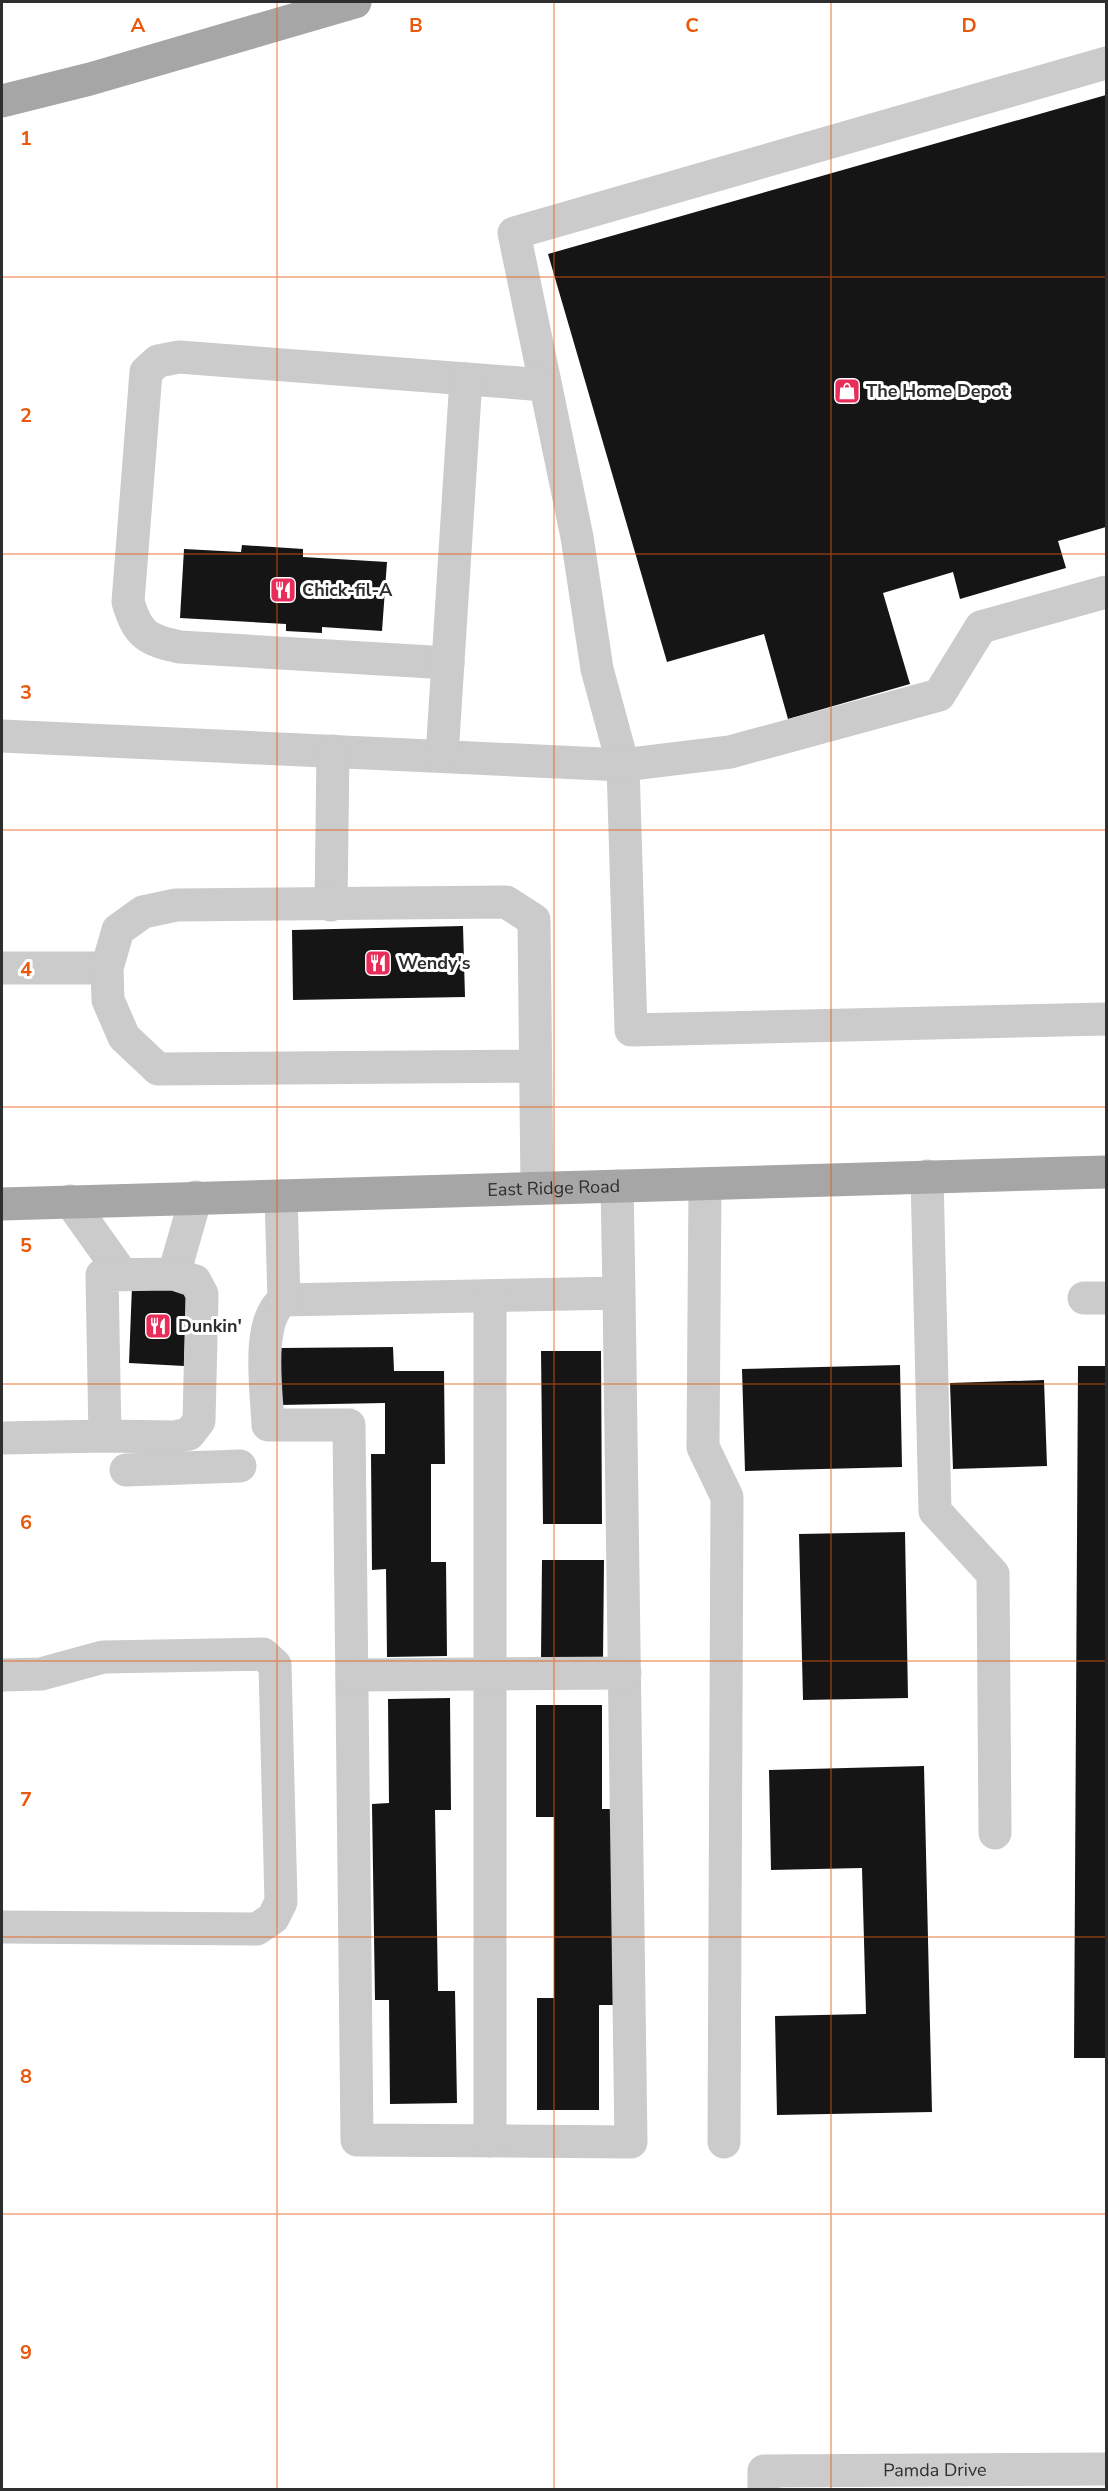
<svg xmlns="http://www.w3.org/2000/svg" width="1108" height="2491" viewBox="0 0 1108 2491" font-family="'Nunito Sans',sans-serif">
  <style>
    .building { fill: #151515 }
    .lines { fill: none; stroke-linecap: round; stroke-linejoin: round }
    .minor { stroke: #cbcbcb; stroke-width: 33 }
    .major { stroke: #a6a6a6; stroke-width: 33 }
    .grid { fill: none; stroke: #e8590c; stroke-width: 1.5; stroke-opacity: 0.55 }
    .labels { text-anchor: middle; stroke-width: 6; stroke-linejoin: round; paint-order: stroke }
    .poi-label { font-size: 18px; font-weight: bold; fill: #2e2e2e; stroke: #fff; text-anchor: start }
    .street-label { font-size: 18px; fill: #2e2e2e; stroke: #fff }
    .grid-label { font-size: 20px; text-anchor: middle; font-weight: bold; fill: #e8590c; stroke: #fff; stroke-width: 6; stroke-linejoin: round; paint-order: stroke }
  </style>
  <rect width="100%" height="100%" fill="#fff"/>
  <path class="building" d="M1106,95V527L1058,541L1066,568L960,599L953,572L883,593L910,684L788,719L764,634L667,662L548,254Z
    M242,545L303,549V557L387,562L382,631L322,627V633L286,631V624L180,618L184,549L241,552Z
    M463,926L465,997L293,1000L292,930Z
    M132,1286L187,1288L184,1366L129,1363Z
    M393,1347L394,1371H444L445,1464H431V1562H446L447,1656L387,1657L386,1569L372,1570L371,1454H385V1403L280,1405V1348Z
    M541,1351H601L602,1524H543Z
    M900,1365L902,1467L745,1471L742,1369Z
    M1078,1366H1106V2058H1074Z
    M1044,1380L1047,1466L953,1469L950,1383Z
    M905,1532L908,1698L803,1700L799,1534Z
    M542,1560H604L603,1660L541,1659Z
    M450,1698L451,1810H435L438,1991H455L457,2103L390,2104L389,2000H375L372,1804L389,1803L388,1699Z
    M536,1705H602V1809H616L617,2005H599V2110H537V1998H554V1817H536Z
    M924,1766L932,2112L777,2115L775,2016L866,2014L862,1868L771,1870L769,1770Z"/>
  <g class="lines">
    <g class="minor">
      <path d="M1106,63L514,233L577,537L597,669L623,765L631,1030L1106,1019"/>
      <path d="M448,663L180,647C147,640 138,635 128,602L146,372L158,361L179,357L545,385"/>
      <path d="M2,736L623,765L730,752L939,695L981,627L1106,592"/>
      <path d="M442,756L466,379"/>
      <path d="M331,905L333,751"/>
      <path d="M2,968H107"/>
      <path d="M535,1066L158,1069L124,1037L108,1000L107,968L118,930L143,912L176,905L506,902L534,920L537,1188"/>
      <path d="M927,1176L935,1511L993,1574L995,1833"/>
      <path d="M705,1184L703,1447L727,1497L724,2142"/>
      <path d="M617,1186L619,1293L284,1300C255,1320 267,1393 268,1425H349L357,2140L631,2142L619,1293"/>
      <path d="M281,1196L284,1300"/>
      <path d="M70,1201L122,1274"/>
      <path d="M174,1274L196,1197"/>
      <path d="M490,1296V2141"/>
      <path d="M1084,1298H1106"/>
      <path d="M2,1438L105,1436L102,1275L174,1274L195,1281L202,1294L199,1421L189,1434L174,1437L105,1436"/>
      <path d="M126,1470L240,1466"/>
      <path d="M2,1675L41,1674L103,1657L263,1654L275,1665L281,1902L273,1918L257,1929L2,1927"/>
      <path d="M352,1675L625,1673"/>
      <path id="s1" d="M764,2490V2471L1106,2469"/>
    </g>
    <g class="major">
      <path d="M2,101L90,79L355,2"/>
      <path id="s2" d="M2,1204L1106,1172"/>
    </g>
  </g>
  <path class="grid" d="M277,2V2490M554,2V2490M831,2V2490M2,277H1106M2,554H1106M2,830H1106M2,1107H1106M2,1384H1106M2,1661H1106M2,1937H1106M2,2214H1106"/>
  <defs>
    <symbol id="shop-square" viewBox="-11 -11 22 22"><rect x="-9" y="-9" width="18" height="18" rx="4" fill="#e72e5a" stroke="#fff"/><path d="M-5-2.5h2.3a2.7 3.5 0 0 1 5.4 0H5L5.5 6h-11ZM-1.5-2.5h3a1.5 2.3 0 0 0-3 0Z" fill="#fff"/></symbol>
    <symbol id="restaurant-square" viewBox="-11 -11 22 22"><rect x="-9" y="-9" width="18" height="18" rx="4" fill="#e72e5a" stroke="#fff"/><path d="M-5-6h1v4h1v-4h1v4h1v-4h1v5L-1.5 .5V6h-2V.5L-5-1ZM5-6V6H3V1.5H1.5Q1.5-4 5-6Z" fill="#fff"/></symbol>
  </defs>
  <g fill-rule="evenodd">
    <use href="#shop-square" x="832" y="376" width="30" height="30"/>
    <use href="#restaurant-square" x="268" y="575" width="30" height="30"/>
    <use href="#restaurant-square" x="363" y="948" width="30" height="30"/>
    <use href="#restaurant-square" x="143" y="1311" width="30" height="30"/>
  </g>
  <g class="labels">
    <g class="poi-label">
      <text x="866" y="397">The Home Depot</text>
      <text x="302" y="596">Chick-fil-A</text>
      <text x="398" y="969">Wendy's</text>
      <text x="178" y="1332">Dunkin'</text>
    </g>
    <g class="street-label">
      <text dy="6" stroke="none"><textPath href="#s2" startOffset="552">East Ridge Road</textPath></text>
      <text dy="6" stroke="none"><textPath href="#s1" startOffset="190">Pamda Drive</textPath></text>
    </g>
  </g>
  <g class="grid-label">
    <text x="138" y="32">A</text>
    <text x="416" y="32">B</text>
    <text x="692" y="32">C</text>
    <text x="969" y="32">D</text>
    <text x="26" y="145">1</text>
    <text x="26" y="422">2</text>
    <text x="26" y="699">3</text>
    <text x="26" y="976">4</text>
    <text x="26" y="1252">5</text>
    <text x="26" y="1529">6</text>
    <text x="26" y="1806">7</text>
    <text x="26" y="2083">8</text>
    <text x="26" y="2359">9</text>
  </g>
  <rect width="1108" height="2491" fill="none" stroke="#2e2e2e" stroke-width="6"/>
</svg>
